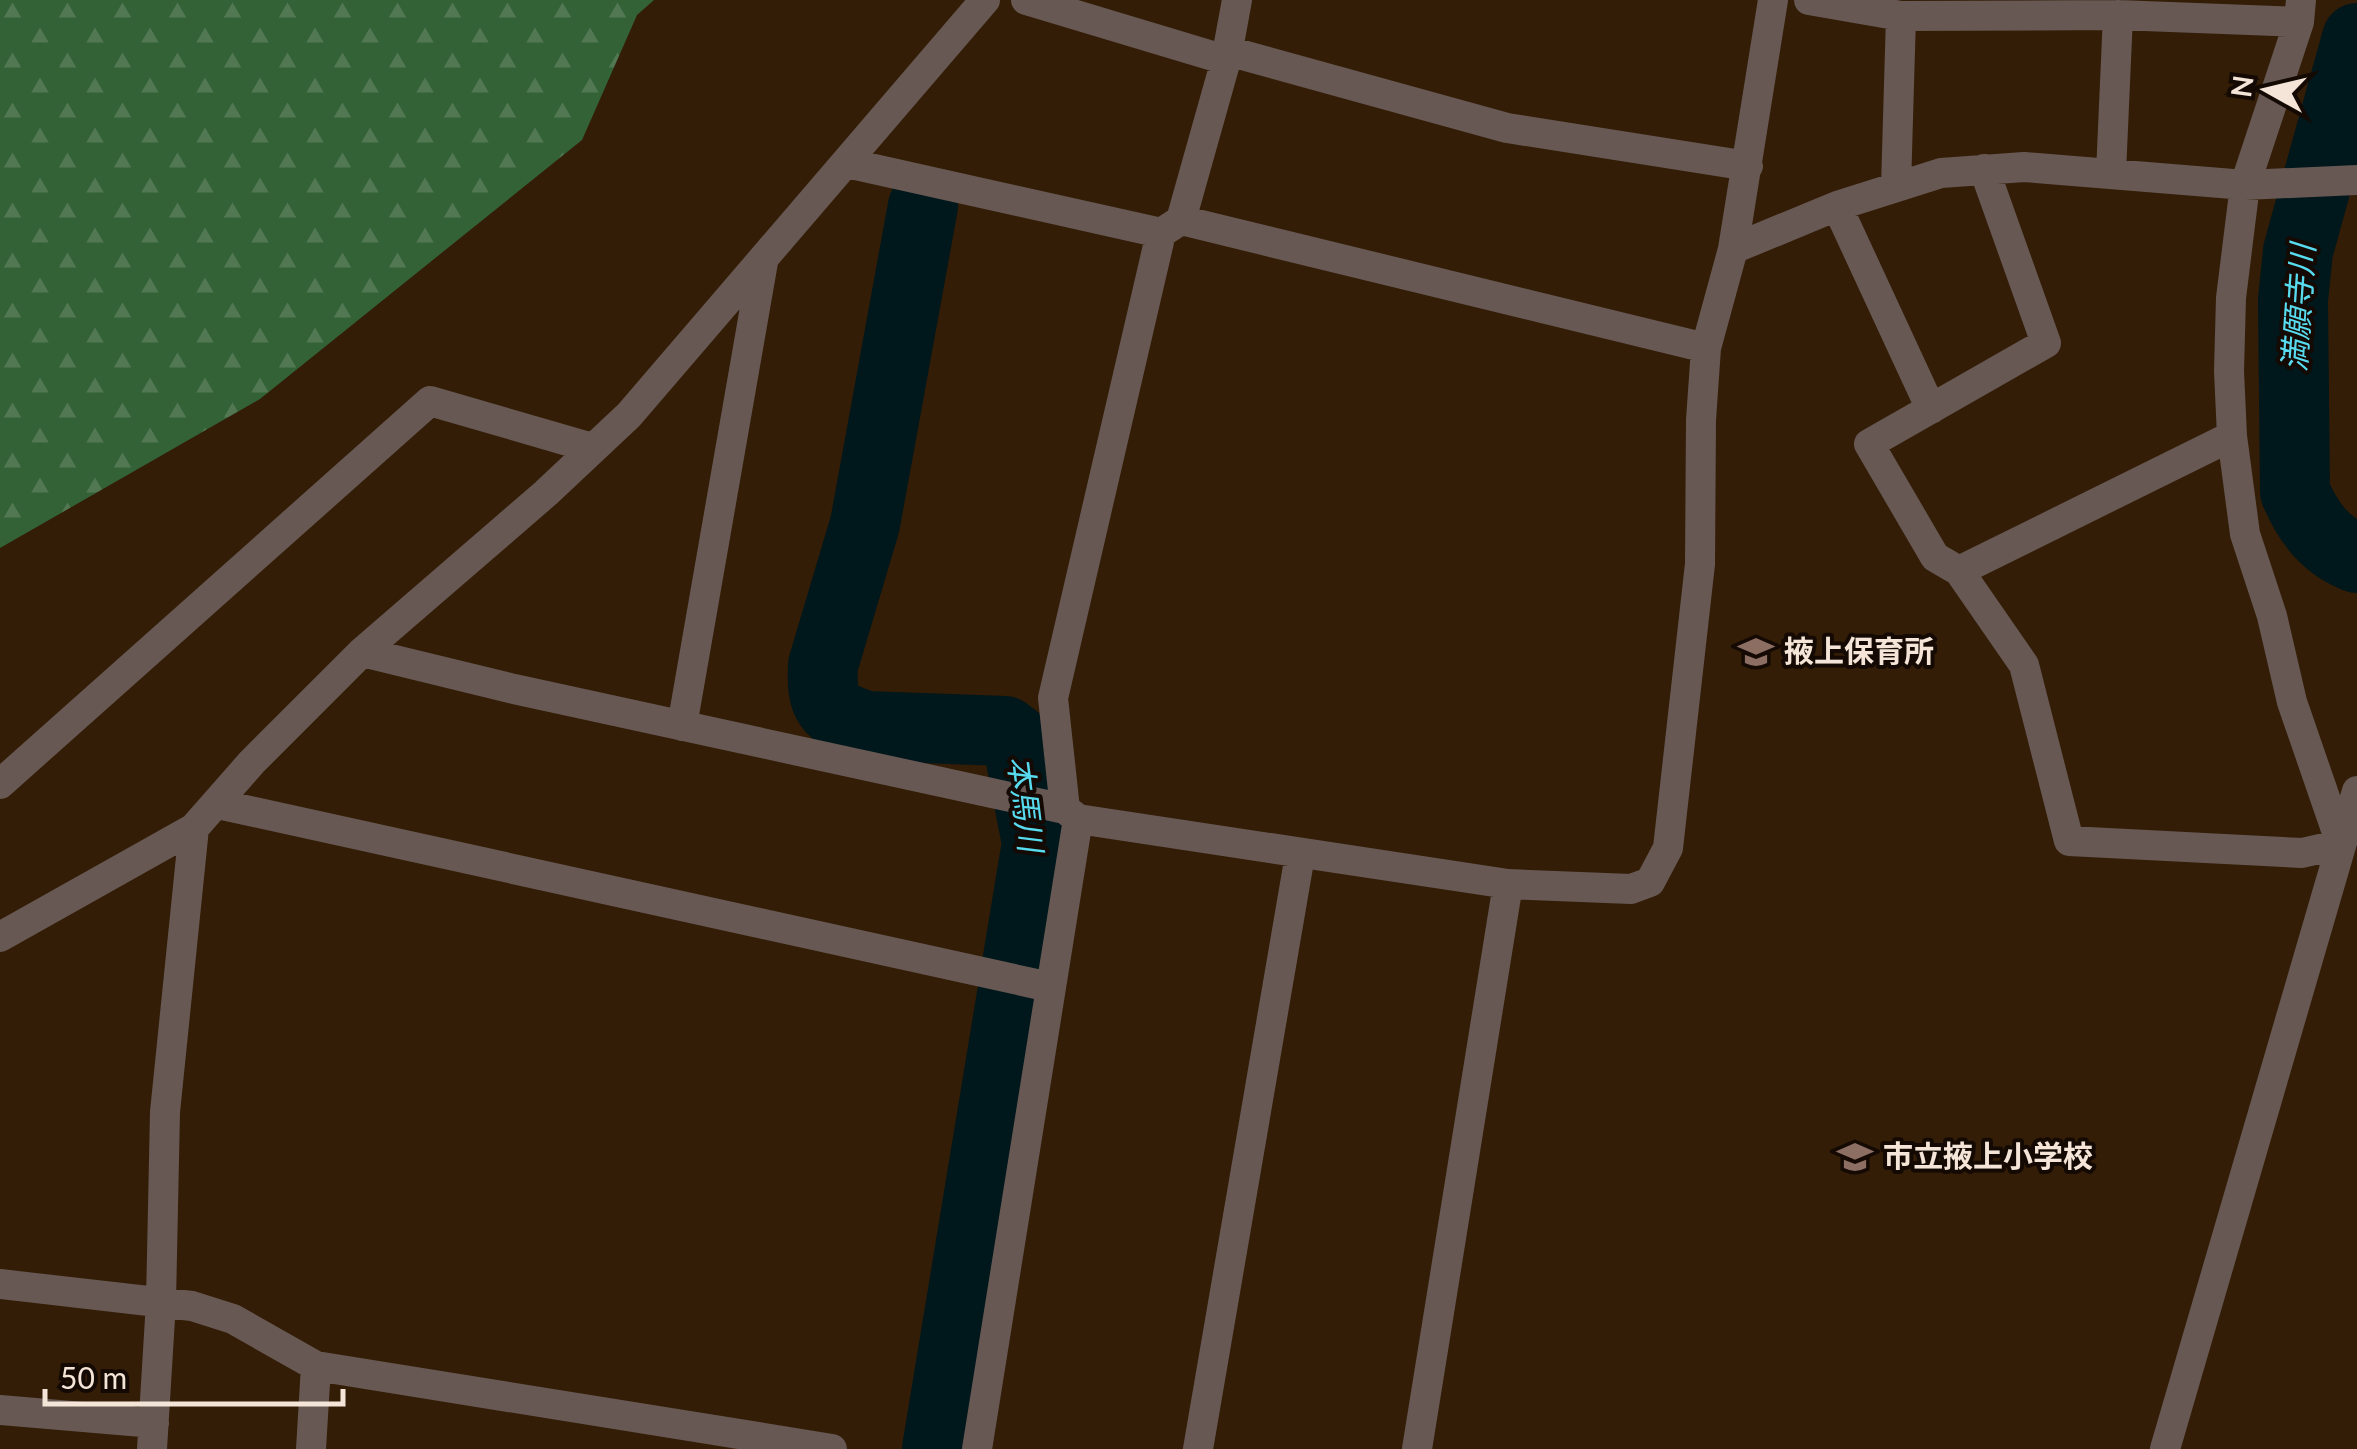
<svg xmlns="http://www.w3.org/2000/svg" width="2357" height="1449" viewBox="0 0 2357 1449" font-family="Lato,'Noto Sans JP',sans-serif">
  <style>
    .forest { fill: url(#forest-firs) }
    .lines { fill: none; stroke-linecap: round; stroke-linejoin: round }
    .river { stroke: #00171b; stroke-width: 70 }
    .minor { stroke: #675853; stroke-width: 30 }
    .labels { text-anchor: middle; stroke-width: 8; stroke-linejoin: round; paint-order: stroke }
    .poi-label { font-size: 30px; font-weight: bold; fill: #f5e5d8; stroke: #140a03; text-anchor: start }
    .water-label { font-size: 32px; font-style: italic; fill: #58dbef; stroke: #140a03 }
  </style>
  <defs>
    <pattern id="forest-firs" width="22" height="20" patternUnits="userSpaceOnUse" patternTransform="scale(2.5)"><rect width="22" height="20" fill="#336237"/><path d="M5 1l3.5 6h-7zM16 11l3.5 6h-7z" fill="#517853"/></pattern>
  </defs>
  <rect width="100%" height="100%" fill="#331d07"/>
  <path class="forest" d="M0,0H654L637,15L582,140L260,399L0,548Z"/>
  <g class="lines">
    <path class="river" d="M2357,38L2298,251L2293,300L2295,492C2308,522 2325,546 2357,558
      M923,206L865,524L823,665C821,705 828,714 866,726L1005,731L1017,740L1037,843L937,1449"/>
    <path class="minor" d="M1026,0L1226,60
      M1809,0L1901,16L2118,15L2299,22
      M1228,51L1507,128L1748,166
      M847,163L1161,233
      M1984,169L2046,343L1869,444L1935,557L1959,571L2024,665L2069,841L2302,853L2341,844L2292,702L2272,616L2245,534L2232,436L2229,371L2231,298L2245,185L2299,22L2301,0
      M2111,173L2118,15
      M1896,187L1901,16
      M1837,206L1931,409
      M1181,220L1706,348
      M1733,249L1837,206L1941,173L2024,167L2245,185L2357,180
      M1959,571L2232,436
      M362,652L514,689L1065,809L1078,819L1508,884L1631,889L1650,882L1668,848L1700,564L1701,420L1706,348L1733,249L1773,0
      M682,726L763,262
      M0,784L430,401L592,448
      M218,804L1050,987
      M1065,809L1053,698L1161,233L1181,220L1226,60L1237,0
      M0,937L194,828
      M0,1284L192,1306L233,1319L316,1366L832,1449
      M0,1410L154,1423
      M152,1449L161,1302L165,1112L194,828L252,762L362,652L546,493L629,415L985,0
      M311,1449L316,1366
      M977,1449L1078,819
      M1198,1449L1300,855
      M1417,1449L1508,884
      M2165,1449L2357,791"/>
  </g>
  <defs>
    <symbol id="school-bare" viewBox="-9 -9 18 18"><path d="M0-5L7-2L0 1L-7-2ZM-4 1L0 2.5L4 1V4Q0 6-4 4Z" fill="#8d6e63" stroke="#140a03" stroke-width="2.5" paint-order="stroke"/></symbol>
  </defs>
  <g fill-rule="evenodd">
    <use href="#school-bare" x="1731" y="627" width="50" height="50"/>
    <use href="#school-bare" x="1830" y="1132" width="50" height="50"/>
  </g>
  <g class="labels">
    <g class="poi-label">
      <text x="1784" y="662">掖上保育所</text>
      <text x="1883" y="1167">市立掖上小学校</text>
    </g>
    <g class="water-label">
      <text transform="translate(2299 308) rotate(-86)" y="11">満願寺川</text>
      <text transform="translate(1025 804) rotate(83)" y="11">本馬川</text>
    </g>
  </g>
  <g transform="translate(2267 90) rotate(278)" stroke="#140a03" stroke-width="8" paint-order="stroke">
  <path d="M0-8L18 38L0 25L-18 38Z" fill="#f5e5d8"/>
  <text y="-15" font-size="28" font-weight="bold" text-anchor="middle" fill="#f5e5d8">N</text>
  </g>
  <path d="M45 1389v15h298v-15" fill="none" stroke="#f5e5d8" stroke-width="5"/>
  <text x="60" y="1389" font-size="30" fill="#f5e5d8" stroke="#140a03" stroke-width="8" paint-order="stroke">50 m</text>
</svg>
